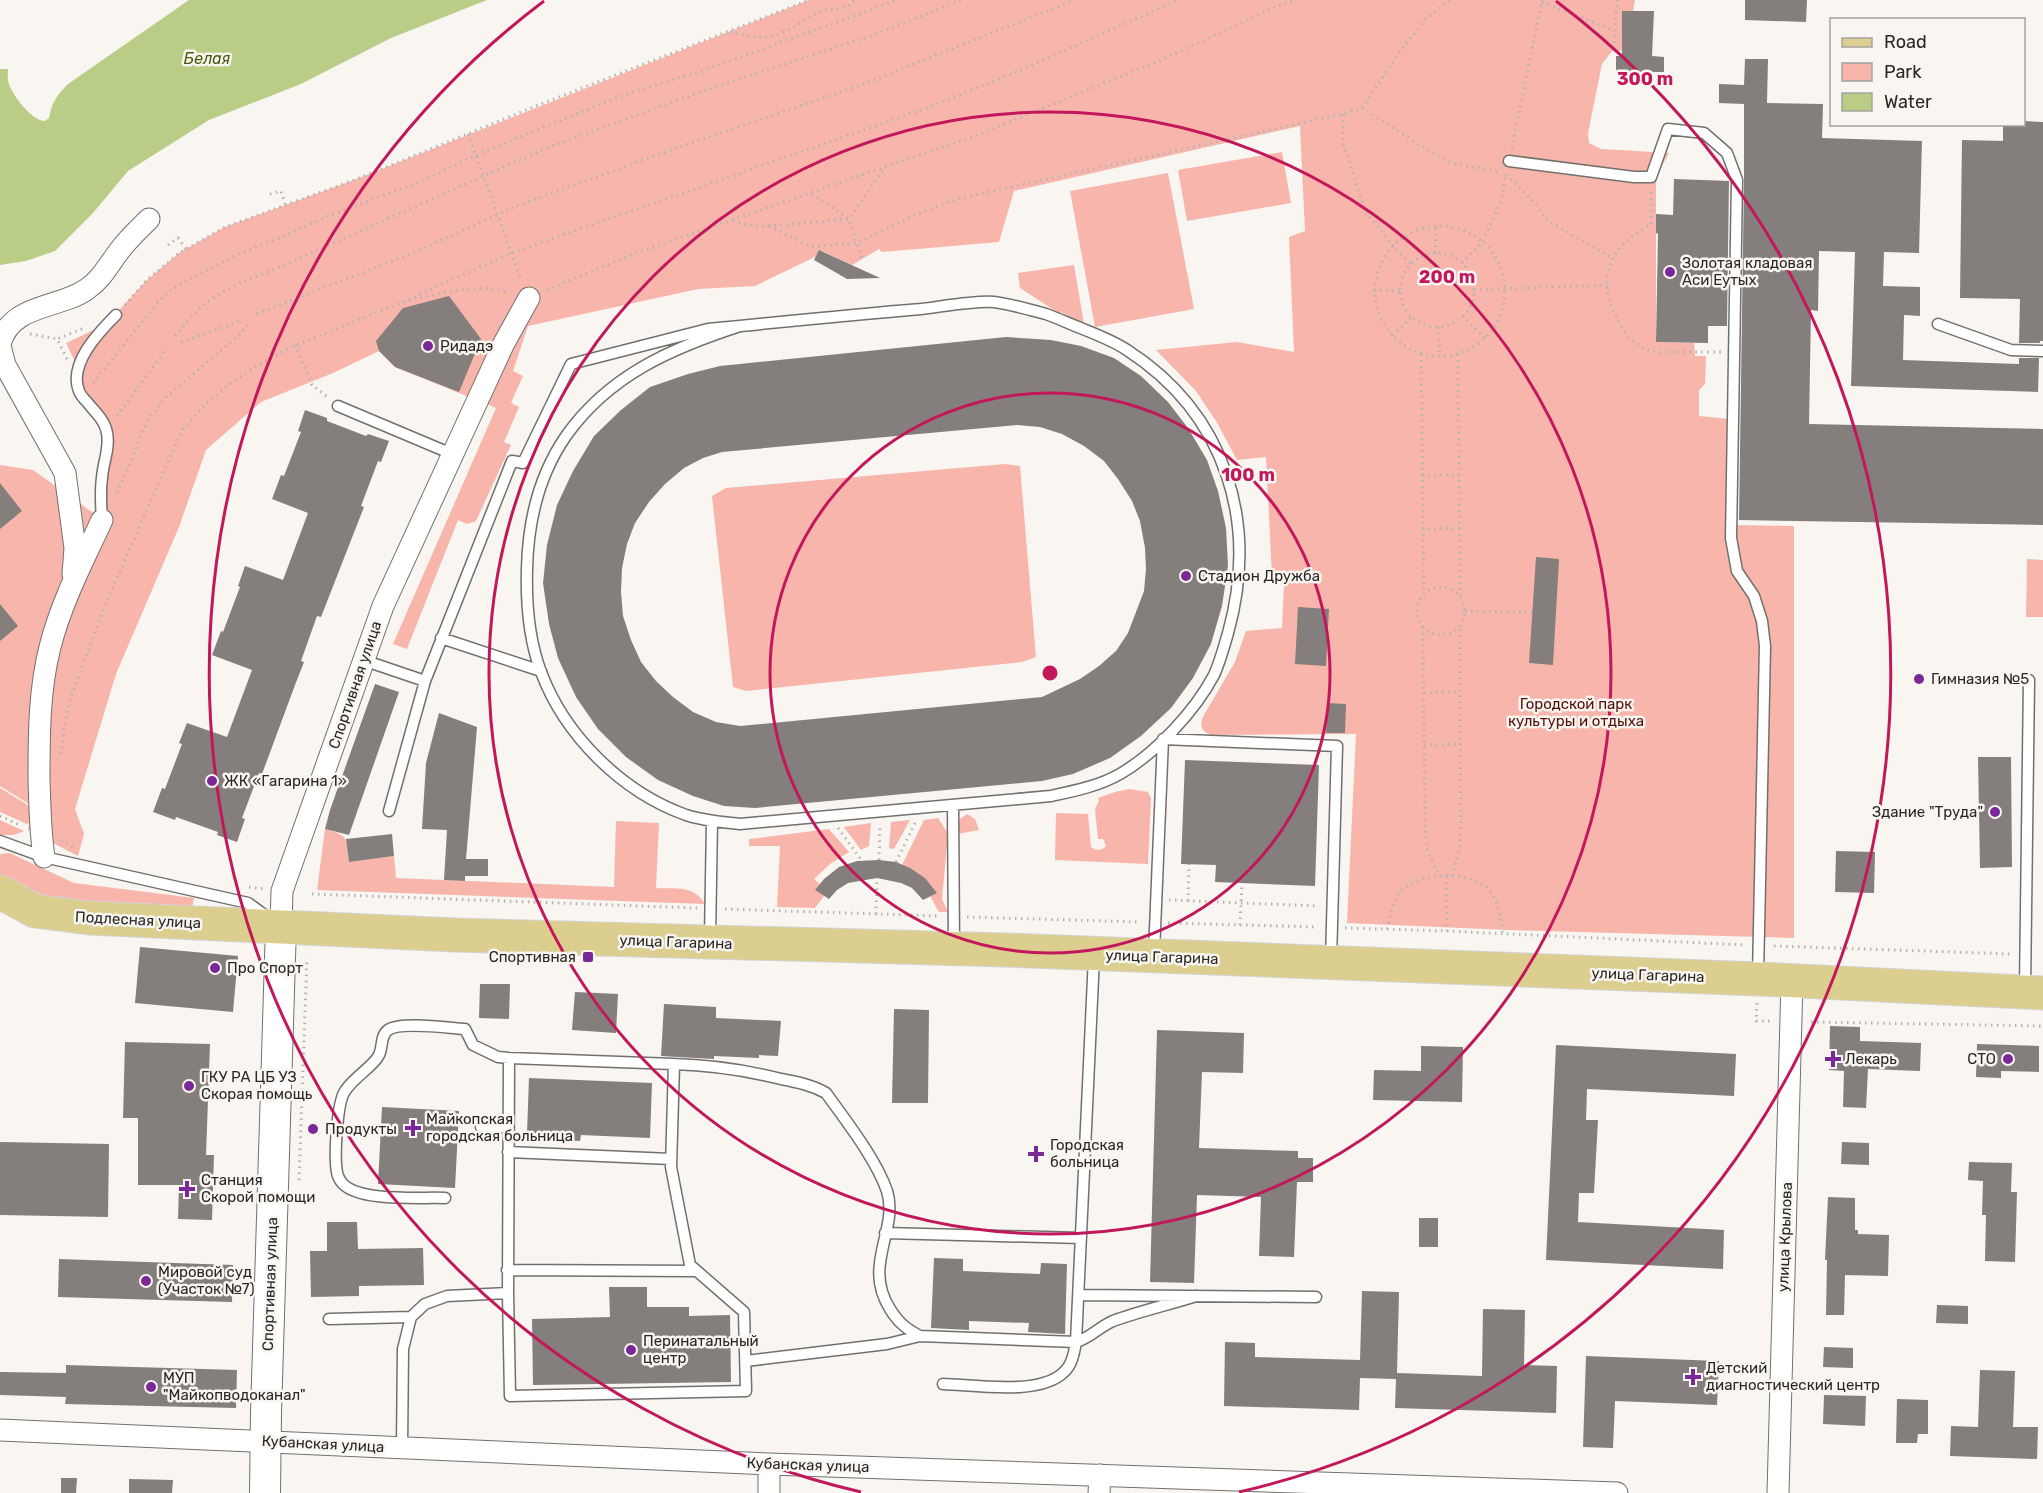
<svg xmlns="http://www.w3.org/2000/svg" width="2043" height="1493" viewBox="0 0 2043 1493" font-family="Rubik,sans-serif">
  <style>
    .green { fill: #f7b5ac }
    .water { fill: #bacd87 }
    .building { fill: #847f7c; fill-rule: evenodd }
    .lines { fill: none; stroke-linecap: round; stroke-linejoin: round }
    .service-casing { stroke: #73706c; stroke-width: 13 }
    .minor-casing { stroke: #73706c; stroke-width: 23 }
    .secondary-casing { stroke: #73706c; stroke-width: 32 }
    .primary-casing { stroke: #d4d4d4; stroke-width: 35 }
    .path { stroke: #b6b3af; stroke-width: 3; stroke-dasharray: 1.5 4.5; stroke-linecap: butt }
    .service { stroke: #fff; stroke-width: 10 }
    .minor { stroke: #fff; stroke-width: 21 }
    .secondary { stroke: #fff; stroke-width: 30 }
    .primary { stroke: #dcce8f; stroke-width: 33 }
    .ring { fill: none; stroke: #c2185b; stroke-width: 3 }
    .poi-dot { fill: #7a2797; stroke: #f9f5f0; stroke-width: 2 }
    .labels { text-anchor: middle; stroke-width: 5; stroke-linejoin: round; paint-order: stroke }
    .poi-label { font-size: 15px; fill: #292826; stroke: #f9f5f0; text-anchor: start }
    .street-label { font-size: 15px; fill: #292826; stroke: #f9f5f0 }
    .park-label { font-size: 15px; fill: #530f0d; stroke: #f9f5f0 }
    .water-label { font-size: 16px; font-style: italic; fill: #4b5b0d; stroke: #f9f5f0 }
    .centre { fill: #c2185b; stroke: #f9f5f0; stroke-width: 3 }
    .ring-label { font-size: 18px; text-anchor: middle; font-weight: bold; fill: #c2185b; stroke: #f9f5f0; stroke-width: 5; stroke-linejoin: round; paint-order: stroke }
  </style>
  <rect width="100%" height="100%" fill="#f9f5f0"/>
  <path class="green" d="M809,0H1635L1633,11L1622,12V41L1633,50L1612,51L1602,64L1588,133L1589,143L1601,149L1669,153L1656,177V342L1694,343L1695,356H1706L1705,384L1699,390V416L1729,419L1727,525L1794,526V938L1508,930L1347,923L1356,734L1212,735C1201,732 1199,725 1204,715L1235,662L1246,631L1282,628L1284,584L1272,576L1266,457L1237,460L1216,421L1196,391L1156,350L1237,342L1294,352L1289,237L1305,231L1300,126L1014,191L999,242L882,252L879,249L852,265L822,251L819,255L755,286L698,289L528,326L513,371L523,376L511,403L519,407L504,442L511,445L476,521L467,524L458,520L407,649L393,644L496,408L395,367L379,351L333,373L261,402L206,450L179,527L116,674L75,809L84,834L78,856L28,830L29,823L27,824L0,812V788L31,807L32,806L0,786V465L33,470L102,519L107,430L76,378L94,337L147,280L179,253L225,227L354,180Z
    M1282,152L1291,203L1187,221L1178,170Z
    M1168,173L1194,309L1095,327L1070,191Z
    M1074,265L1084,324L1063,313L1057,312L1020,288L1018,273Z
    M96,329L76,364L66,343Z
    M1005,464L1020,466L1036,657L1022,662L746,691L733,687L712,496L726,488Z
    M2027,559L2043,560V617H2026Z
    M1130,789L1148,792L1151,798L1148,864L1055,860L1056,813L1088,814L1091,847C1097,851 1101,851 1106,846L1103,839H1098L1095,809L1099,801L1098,798L1115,792Z
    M967,814L975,819L979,830L957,834L960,819Z
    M938,818L948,833L942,899L948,912H939L930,896L936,893L925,878L902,865L924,820Z
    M0,820L24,831L14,835H0Z
    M910,820L894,849L889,848L891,822Z
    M616,821L659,823L656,888C676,889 694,885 705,904L317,890L325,829C350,836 346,838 349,862L394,856L396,878L614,887Z
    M871,823L869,846L861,850L844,827Z
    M829,829L849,852L830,864L814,879L820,884L816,890L824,896L815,908L777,907L780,846H749V839Z
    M10,853L74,883L194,898L192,909L56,900L13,886L0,875V854Z"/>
  <path class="water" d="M189,0H487L391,38L301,84L209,120L128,171L93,213L55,251L26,261L0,265V69H8C8,73 7,80 9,84C13,96 32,121 45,121L49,118C52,102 57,95 68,84Z"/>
  <path class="building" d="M1745,0H1807L1806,22L1745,20Z
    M1622,11H1654L1652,56L1664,57V72H1616V56H1622Z
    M1745,59H1768L1767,103L1823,104L1822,138L1922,141L1919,253L1884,252L1883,286L1920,287V316L1904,315L1903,360L2019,364V358H2039L2038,392L1851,386L1855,252L1819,251L1818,311L1811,310L1809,424L2043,429V525L1739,520L1744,180V104L1719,103V84L1744,85Z
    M2024,121L2043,122V341H2040V343H2019L2020,299L1960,298L1962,140L2003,141V124H2024Z
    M1674,179L1729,181L1727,326H1708V343L1656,342L1658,234L1656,233V214L1673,215Z
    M819,250L880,278L847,279L814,260Z
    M449,296L481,339L459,392L395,367L379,351L376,341L403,308Z
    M1006,337L1051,340L1081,346L1114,358L1141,376L1168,402L1188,428L1207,460L1218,491L1226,528L1228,566L1222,606L1211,644L1193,678L1171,708L1141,736L1110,758L1073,774L1042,781L755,808L724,806L693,796L658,780L626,757L598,729L576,697L558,658L549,624L543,583L547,545L557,505L573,471L594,436L621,410L650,387L688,374L720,366ZM1017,425L1040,427L1062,434L1084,446L1104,461L1118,479L1132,501L1140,521L1145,548L1146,569L1144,591L1128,633L1116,651L1099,666L1080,679L1042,697L740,726L716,722L693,712L673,697L656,681L641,662L631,640L623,616L621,592L622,568L627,544L635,523L649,502L665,484L684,468L703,458L722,452Z
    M305,410L327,418V421L366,436L368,434L389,441L381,462L378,461L361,506L364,507L321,617L317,616L301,661L304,662L295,685L262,774L259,773L242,818L245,819L237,842L217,835L218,832L176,817L175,820L153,812L162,788L165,789L182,744L179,743L187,723L227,737L252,670L212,655L221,631L223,632L240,587L238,586L245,566L283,580L308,513L272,499L281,475L284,476L301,432L298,431Z
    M0,483L22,511L0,529Z
    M1536,557L1559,559L1553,665L1529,663Z
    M0,604L18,626L0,641Z
    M1298,607L1329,609L1326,666L1295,664Z
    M375,684L399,692L349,835L325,829L330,810Z
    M1327,703L1346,704L1345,733H1326Z
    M439,713L477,727L466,859H488V876H465V881L444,880L447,830L422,829L426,763Z
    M1978,757H2011L2012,867L1980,868Z
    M1185,760L1319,765L1315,886L1215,882L1216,865L1181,864Z
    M392,834L394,856L349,862L346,839Z
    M1836,851L1875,852L1874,893L1835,892Z
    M879,860L896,862L910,868L925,878L937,893L923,900L912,888L901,883L877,878L848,883L837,890L829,899L815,890L824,879L839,867L857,861Z
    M140,947L238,956L233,1012L135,1003Z
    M480,984H510L509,1019L479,1018Z
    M575,992L618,994L616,1033L572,1030Z
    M664,1004L716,1007V1018L781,1021L778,1056L759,1055V1058L714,1056V1059L661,1056Z
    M894,1009L929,1010L928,1103H892Z
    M1830,1026L1860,1027V1041L1921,1043L1920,1071L1868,1069L1866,1108L1843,1107L1844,1071L1829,1070Z
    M1157,1030L1244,1033L1243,1073L1202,1072L1199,1148L1298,1151V1158H1313V1182H1297L1294,1257L1259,1256L1261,1197L1197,1195L1194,1283L1150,1282Z
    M125,1042L210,1044L206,1155H214L212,1220L178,1219L179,1185H138V1118H123Z
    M1977,1044L2039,1046V1072L2001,1071V1078L1976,1077Z
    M1556,1045L1736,1054L1734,1096L1587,1089L1586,1120H1598L1594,1193H1579L1578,1222L1724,1230L1723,1269L1546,1260Z
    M1421,1046L1463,1047L1462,1102L1373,1100L1374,1070L1421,1071Z
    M529,1078L652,1083L650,1138L581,1135L580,1141L555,1140L556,1134L527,1133Z
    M382,1107L459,1111L455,1188L378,1184Z
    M0,1142L109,1144L108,1217L0,1215Z
    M1842,1142L1869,1143V1165L1841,1164Z
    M1969,1162L2012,1163L2011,1192H2017L2015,1262L1985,1261L1986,1215H1982L1983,1181L1968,1180Z
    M1828,1197L1855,1198V1230H1858V1234L1889,1235L1888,1276L1845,1275L1844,1315H1826L1827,1260H1825Z
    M1419,1218H1438V1247H1419Z
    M327,1222H357L358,1249L423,1248L424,1285L359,1286V1296L311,1297L310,1251H327Z
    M934,1258L963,1259V1271L1040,1274L1041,1263L1067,1264L1065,1334L1028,1332L1029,1323L969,1321V1330L931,1328Z
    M59,1259L233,1265L232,1302L58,1297Z
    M609,1287H647V1307H689V1316L730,1315L731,1382L533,1385L532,1319L610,1317Z
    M1362,1291L1399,1292L1397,1373L1482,1376L1483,1309L1525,1310L1524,1365L1557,1366L1556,1413L1395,1408L1396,1379L1360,1378L1359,1410L1224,1406L1225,1342L1255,1343V1357L1360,1360Z
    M1937,1305L1968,1306V1324L1936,1323Z
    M1824,1347L1853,1348V1368L1823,1367Z
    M1586,1356L1719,1361L1717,1405L1615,1401L1613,1448L1583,1447Z
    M66,1365L237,1370L236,1408L65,1404L66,1397L0,1395V1372L66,1373Z
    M1980,1370L2015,1371L2013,1427H2038L2037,1459L1950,1456L1951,1426L1978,1427Z
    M1824,1395L1866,1396L1865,1426L1823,1424Z
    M1897,1399L1928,1400V1434H1918L1917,1443H1896Z
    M61,1478H77L76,1493H61Z
    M129,1479L173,1480L172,1493H129Z"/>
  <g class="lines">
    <defs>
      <path id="service" d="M1509,161L1634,177H1651L1668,129L1704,133L1727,153L1737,180L1731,538L1737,571L1754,596L1762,621L1765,646L1758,976
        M1938,324L2011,350L2043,351
        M338,406L452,454
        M102,520C101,506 100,492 102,478C103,462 110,449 107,433C105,420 94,411 87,402C84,399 80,394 79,391C68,364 99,332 116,315
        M441,638L541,671
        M363,660L425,681
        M953,805L954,946
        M389,811L425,681L512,461L523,463L571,364L708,329L740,326C800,320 860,314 921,309C940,307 976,300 994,302C1011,304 1030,310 1046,314C1057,318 1068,323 1078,327C1095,334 1112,340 1127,350C1226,414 1259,522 1228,633C1224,647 1220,662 1214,675C1195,711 1156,753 1120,774C1099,786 1074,791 1051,796L740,824C722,822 704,821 686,815C622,792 565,736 541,672C529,640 526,603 527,569C528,521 539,475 566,436C609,375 672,348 740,326
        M0,841L44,857L248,903L266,916
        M710,938L712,821
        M1154,953L1163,739L1337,746L1331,960
        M2025,988L2029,680
        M674,1064C711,1065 745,1070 781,1079C797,1082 812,1085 826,1093C846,1121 876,1159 887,1191C899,1230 862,1265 890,1309C898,1322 906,1329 920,1336
        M481,1127H508
        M508,1152L671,1159
        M445,1198C420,1197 361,1202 343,1184C340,1181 337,1175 337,1172C334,1157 337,1102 345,1091C354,1077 374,1066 379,1055C383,1047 380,1036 388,1030C400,1021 449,1028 465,1029L473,1045L498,1057L509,1058L674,1064L671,1167L690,1265L744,1312L746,1391L510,1396L508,1293
        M885,1233L1081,1238
        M507,1270L696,1271
        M1079,1295L1316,1297
        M329,1319L411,1317
        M746,1361L887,1344L920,1336L1076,1342L1094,957
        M943,1384C975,1385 1040,1396 1064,1372C1072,1365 1074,1353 1076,1342C1090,1338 1099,1327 1113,1321C1140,1311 1168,1305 1196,1296
        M402,1447L403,1349L411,1317L425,1304L447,1296L508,1293L509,1058"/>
      <path id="minor" d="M0,344C11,303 60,309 87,289C102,279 109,264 120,250C128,239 139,229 149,219
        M0,346L5,365L65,473L75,548L73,574
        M44,857C40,831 40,806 39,779C39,735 39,690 50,647C61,603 83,561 102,520
        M281,926L282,891L383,606L503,345L529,298
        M0,1430L769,1464L1617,1493
        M769,1493V1464
        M1099,1493L1100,1475
        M1778,1493L1792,981"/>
      <path id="secondary" d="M265,1493L266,1413L281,926"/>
      <path id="primary" d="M0,892L35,911L89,918L455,935L1006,950L1758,979L2043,993"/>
    </defs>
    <use href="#service" class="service-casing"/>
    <use href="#minor" class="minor-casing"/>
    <use href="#secondary" class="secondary-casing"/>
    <use href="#primary" class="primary-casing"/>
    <path class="path" d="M1542,2L1615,31
      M730,32C764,40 770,40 801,23C807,19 814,14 821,11C834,6 843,13 855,0
      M1615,43L1616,9L1618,0
      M1362,108L1429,151L1452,163L1500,172
      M1343,114V143L1365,211L1393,246L1411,264
      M468,134L521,279
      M1512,148L1542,0
      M1506,175L1535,203L1547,220L1612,258
      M1651,192V225C1609,246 1595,278 1618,320C1625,334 1636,347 1651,351C1657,353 1664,352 1670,352C1687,352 1704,352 1721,352
      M270,194L281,191L285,204
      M812,194L849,219L883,170
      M733,221L759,227L849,219L862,259
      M1375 291a65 65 0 1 1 130 0a65 65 0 1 1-130 0Z
      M769,226L811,247L857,243L922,212L961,198L1343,114L1362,108L1401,50L1426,19L1450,0
      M168,245L178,238L186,249
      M1435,253L1436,226
      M1400 290a37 37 0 1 1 74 0a37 37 0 1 1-74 0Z
      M1462,263L1482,242L1500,204L1506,175
      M547,290L631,255L980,134L1161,60L1282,4L1294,0
      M1374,290L1400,291
      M1474,290L1607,285
      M409,300C442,294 476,282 509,293
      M125,305L147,280L179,253L225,227L354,180L541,104L809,0
      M257,314L415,252L519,205L685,145L864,84L1074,0
      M1462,316L1485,338
      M1438,327L1440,357
      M30,334L57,339
      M175,336C208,294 227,288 275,269L549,147L706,90L868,37L962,0
      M1393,336L1412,316
      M181,342L243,320
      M295,345L312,385L329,398
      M1421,354L1424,594
      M1458,354L1460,596
      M67,359L57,339L84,328
      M93,383L158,302L170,291L186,281L241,253L284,236L333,214L423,181L476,155L623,95L702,71L898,0
      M117,416L167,348
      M1422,475H1459
      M117,493L148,420L165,398L238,336L248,325
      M1422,529L1459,528
      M1417 611a24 24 0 1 1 48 0a24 24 0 1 1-48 0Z
      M1465,611L1532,612
      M1423,627L1425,832L1428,852L1439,876
      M1424,693L1460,692
      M1424,745L1461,744
      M61,754L65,722L72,694L106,603L169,459L184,427L208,402L231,383L258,365L292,347L405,301L511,253L921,110L1007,76L1178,0
      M0,816L20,825
      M838,828L862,861
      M61,840L73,847
      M879,860L880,825
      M896,862L915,823
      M1446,876L1447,931
      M1452,876L1459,851L1461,832L1460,626
      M249,887L264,889
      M312,894L697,908
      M1169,900L1319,906
      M1188,901L1189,864
      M725,909L940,916
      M876,914L877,878
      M967,917L1141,922
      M1168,923L1318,927
      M1240,925L1242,883
      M1345,928L1447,931L1746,945
      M1387,929C1390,916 1392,900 1402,890C1420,872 1470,870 1488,889C1499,901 1501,917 1503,932
      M1774,946L2013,954
      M1757,1003L1756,1021H1771
      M1811,1022L2043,1026
      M299,1180L307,958"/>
    <use href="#service" class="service"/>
    <use href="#minor" class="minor"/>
    <use href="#secondary" class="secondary"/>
    <use href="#primary" class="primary"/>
  </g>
  <g class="ring">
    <circle cx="1050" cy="673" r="280"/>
    <circle cx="1050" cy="673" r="561"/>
    <path d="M861 1492A841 841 0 0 1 544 1M1556 1A841 841 0 0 1 1239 1492"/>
  </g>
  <g class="poi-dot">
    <circle cx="1670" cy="272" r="6"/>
    <circle cx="428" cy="346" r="6"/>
    <circle cx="1186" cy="576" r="6"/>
    <circle cx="1919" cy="679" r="6"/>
    <circle cx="212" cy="781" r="6"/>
    <circle cx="1995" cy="812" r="6"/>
    <rect x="582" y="951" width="12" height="12" rx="3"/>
    <circle cx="215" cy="968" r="6"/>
    <path d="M1830 1050h6v6h6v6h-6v6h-6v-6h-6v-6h6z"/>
    <circle cx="2008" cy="1059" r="6"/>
    <circle cx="189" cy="1086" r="6"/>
    <path d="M410 1119h6v6h6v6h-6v6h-6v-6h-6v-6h6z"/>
    <circle cx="313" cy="1129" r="6"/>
    <path d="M1033 1145h6v6h6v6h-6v6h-6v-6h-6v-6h6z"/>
    <path d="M184 1180h6v6h6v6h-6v6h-6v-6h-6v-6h6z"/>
    <circle cx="146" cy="1281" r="6"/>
    <circle cx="631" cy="1350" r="6"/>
    <path d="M1690 1368h6v6h6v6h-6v6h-6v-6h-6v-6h6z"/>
    <circle cx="151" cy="1387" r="6"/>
  </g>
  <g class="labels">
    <g class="poi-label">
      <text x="1682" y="268">Золотая кладовая<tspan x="1682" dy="17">Аси Еутых</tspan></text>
      <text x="440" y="351">Ридадэ</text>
      <text x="1198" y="581">Стадион Дружба</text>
      <text x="1931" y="684">Гимназия №5</text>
      <text x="224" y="786">ЖК «Гагарина 1»</text>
      <text x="1983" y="817" text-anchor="end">Здание "Труда"</text>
      <text x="576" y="962" text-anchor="end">Спортивная</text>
      <text x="227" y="973">Про Спорт</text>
      <text x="1845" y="1064">Лекарь</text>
      <text x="1996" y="1064" text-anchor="end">СТО</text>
      <text x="201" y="1082">ГКУ РА ЦБ УЗ<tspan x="201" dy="17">Скорая помощь</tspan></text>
      <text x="426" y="1124">Майкопская<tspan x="426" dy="17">городская больница</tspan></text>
      <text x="325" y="1134">Продукты</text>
      <text x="1050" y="1150">Городская<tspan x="1050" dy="17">больница</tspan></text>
      <text x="201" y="1185">Станция<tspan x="201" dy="17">Скорой помощи</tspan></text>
      <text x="158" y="1277">Мировой суд<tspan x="158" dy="17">(Участок №7)</tspan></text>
      <text x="643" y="1346">Перинатальный<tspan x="643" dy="17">центр</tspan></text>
      <text x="1706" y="1373">Детский<tspan x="1706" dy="17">диагностический центр</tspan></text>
      <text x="163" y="1383">МУП<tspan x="163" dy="17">"Майкопводоканал"</tspan></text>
    </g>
    <g class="street-label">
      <text transform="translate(355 685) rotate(-71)" y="5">Спортивная улица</text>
      <text transform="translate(138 920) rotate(3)" y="5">Подлесная улица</text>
      <text transform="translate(676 942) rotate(2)" y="5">улица Гагарина</text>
      <text transform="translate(1162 957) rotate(2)" y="5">улица Гагарина</text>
      <text transform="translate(1648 975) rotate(2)" y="5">улица Гагарина</text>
      <text transform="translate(1785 1237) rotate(-88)" y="5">улица Крылова</text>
      <text transform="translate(270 1284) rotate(-88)" y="5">Спортивная улица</text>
      <text transform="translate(323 1444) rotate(3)" y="5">Кубанская улица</text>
      <text transform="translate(808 1465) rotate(2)" y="5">Кубанская улица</text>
    </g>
    <g class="park-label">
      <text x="1576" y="709">Городской парк<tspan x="1576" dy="17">культуры и отдыха</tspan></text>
    </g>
    <g class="water-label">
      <text x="207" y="64">Белая</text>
    </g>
  </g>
  <circle cx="1050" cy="673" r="9" class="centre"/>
  <g class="ring-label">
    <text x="1645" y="85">300 m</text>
    <text x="1447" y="283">200 m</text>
    <text x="1248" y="481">100 m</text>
  </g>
  <rect x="1830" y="18" width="195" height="108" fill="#f9f5f0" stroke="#a6a39f" stroke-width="1.5"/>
  <rect x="1842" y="38" width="30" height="9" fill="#dcce8f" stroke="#a6a39f" stroke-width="1.5"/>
  <text x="1884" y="48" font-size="18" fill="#292826">Road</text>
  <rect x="1842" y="63" width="30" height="18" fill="#f7b5ac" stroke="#a6a39f" stroke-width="1.5"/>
  <text x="1884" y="78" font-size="18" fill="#292826">Park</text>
  <rect x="1842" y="93" width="30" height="18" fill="#bacd87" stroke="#a6a39f" stroke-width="1.5"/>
  <text x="1884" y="108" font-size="18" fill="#292826">Water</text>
</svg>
